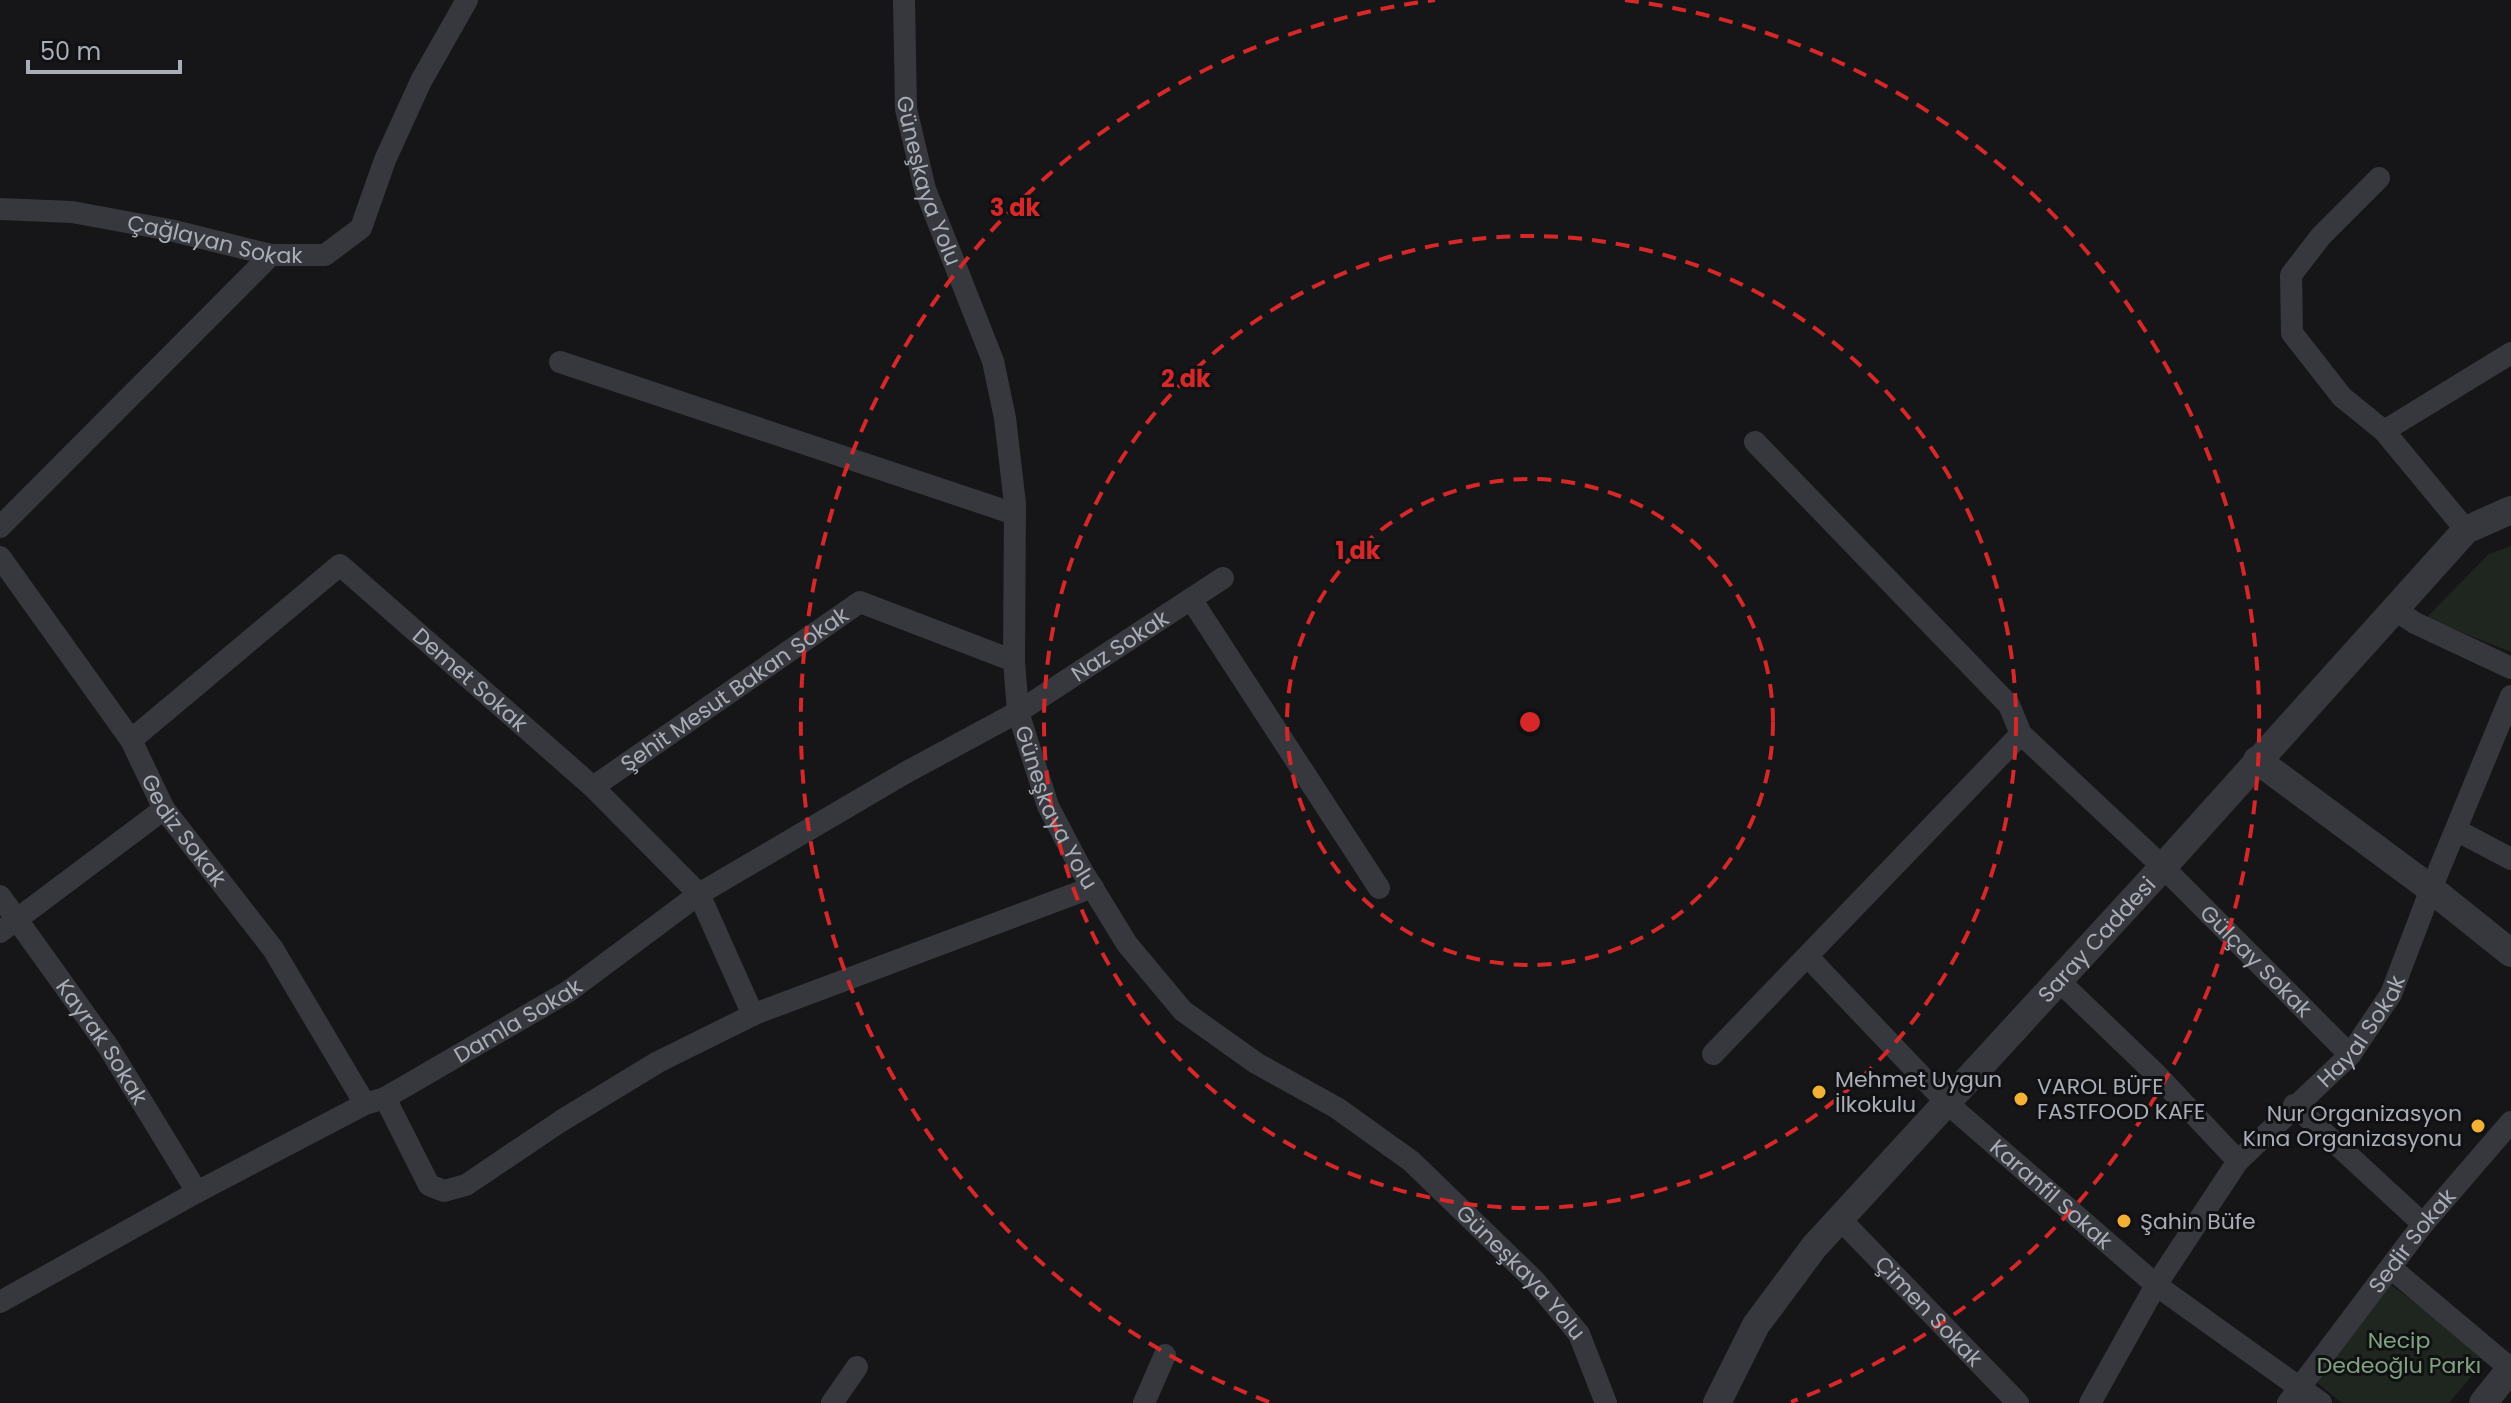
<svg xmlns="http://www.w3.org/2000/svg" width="2511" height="1403" viewBox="0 0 2511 1403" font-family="Poppins,sans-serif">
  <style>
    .green { fill: #1e261f }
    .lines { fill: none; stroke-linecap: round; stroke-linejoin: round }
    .minor { stroke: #37383d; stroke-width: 22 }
    .tertiary { stroke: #37383d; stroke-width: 28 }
    .ring { fill: none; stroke: #d62828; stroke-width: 4; stroke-dasharray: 14 10 }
    .poi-dot { fill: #f2b134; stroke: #111113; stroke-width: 3 }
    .labels { text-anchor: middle; stroke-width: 6; stroke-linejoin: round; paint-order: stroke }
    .street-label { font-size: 22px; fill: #a8adb8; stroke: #111113 }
    .poi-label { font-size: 22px; fill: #a8adb8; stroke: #111113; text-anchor: start }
    .park-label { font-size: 22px; fill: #7fa381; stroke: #111113 }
    .centre { fill: #d62828; stroke: #111113; stroke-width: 4 }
    .ring-label { font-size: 24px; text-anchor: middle; font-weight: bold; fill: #d62828; stroke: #111113; stroke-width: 6; stroke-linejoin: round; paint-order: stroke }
  </style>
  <rect width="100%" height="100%" fill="#161618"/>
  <path class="green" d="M2511,546V652L2426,618L2489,554Z
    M2388,1283L2488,1356L2449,1403H2342L2314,1380Z"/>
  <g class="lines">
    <g class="minor">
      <path id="s1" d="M904,0L906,109L925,189L993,361L1005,418L1015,504L1014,661L1018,712L1048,806L1081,869L1127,944L1183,1011L1256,1063L1337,1108L1411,1161L1535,1281L1579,1334L1606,1403"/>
      <path d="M2379,178L2321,236L2291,275L2292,333L2342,397L2384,431L2466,530"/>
      <path id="s2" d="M0,209L72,212L170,230L271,255H325L361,228L385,160L421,81L467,0"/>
      <path d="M560,362L1015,514"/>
      <path d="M2384,431L2511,353"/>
      <path id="s3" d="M1755,442L2009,705L2021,734L2163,867L2350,1055"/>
      <path d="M0,527L271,255"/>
      <path id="s4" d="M0,557L131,740L164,809L273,949L365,1104"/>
      <path d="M1191,599L1379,888"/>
      <path d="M2394,609L2415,623L2511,668"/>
      <path id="s5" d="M131,740L340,565L593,787L699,894L753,1015"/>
      <path id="s6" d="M593,787L860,602L1014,661"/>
      <path d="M2456,830L2511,859"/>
      <path id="s7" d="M0,896L109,1048L197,1192"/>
      <path d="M0,932L164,809"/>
      <path id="s8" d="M1808,957L1947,1103L2156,1285L2321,1403"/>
      <path d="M2058,980L2157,1075L2238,1161"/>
      <path d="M1713,1054L2021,734"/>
      <path d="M385,1098L429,1185L444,1191L466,1185L561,1121L658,1062L757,1013L1093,887"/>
      <path d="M2294,1105L2423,1224"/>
      <path id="s9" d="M1840,1219L2018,1403"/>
      <path d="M2391,1268L2511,1369"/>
      <path id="s10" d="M0,1302L197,1192L365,1104L385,1098L569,991L699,894L905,773L1018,712L1223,578"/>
      <path d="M832,1403L857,1367"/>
      <path d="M1144,1403L1165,1355"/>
      <path id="s11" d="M2090,1403L2156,1285L2238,1161L2350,1055L2391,994L2431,889L2511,696"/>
      <path id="s12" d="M2288,1403L2423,1224L2511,1122"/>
    </g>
    <g class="tertiary">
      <path d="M2257,760L2431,889L2511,953"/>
      <path id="s13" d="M1717,1403L1756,1325L1814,1247L2163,867L2466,530L2511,510"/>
      <path d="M2483,1403L2511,1368"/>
    </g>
  </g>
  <g class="ring">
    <circle cx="1530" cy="722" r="243"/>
    <circle cx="1530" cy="722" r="486"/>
    <path d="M1269 1402A728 728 0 0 1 1435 0M1625 0A728 728 0 0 1 1791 1402"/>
  </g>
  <g class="poi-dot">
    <circle cx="1819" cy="1092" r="8"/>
    <circle cx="2021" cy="1099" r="8"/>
    <circle cx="2478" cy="1126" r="8"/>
    <circle cx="2124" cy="1221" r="8"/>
  </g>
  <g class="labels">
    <g class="street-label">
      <text dy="8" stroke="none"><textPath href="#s1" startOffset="184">Güneşkaya Yolu</textPath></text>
      <text dy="8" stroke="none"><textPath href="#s2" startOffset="218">Çağlayan Sokak</textPath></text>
      <text dy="8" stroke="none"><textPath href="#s10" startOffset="1300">Naz Sokak</textPath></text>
      <text dy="8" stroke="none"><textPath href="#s5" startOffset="446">Demet Sokak</textPath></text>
      <text dy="8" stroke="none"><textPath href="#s6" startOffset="172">Şehit Mesut Bakan Sokak</textPath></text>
      <text dy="8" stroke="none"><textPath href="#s1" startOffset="832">Güneşkaya Yolu</textPath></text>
      <text dy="8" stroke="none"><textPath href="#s4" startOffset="330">Gediz Sokak</textPath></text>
      <text dy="8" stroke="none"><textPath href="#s13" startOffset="602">Saray Caddesi</textPath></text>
      <text dy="8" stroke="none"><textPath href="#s3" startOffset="724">Gülçay Sokak</textPath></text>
      <text dy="8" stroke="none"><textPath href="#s10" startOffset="590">Damla Sokak</textPath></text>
      <text dy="8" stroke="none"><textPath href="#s11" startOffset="464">Hayal Sokak</textPath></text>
      <text dy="8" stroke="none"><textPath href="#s7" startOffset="178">Kayrak Sokak</textPath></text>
      <text dy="8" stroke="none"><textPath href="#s8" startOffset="340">Karanfil Sokak</textPath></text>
      <text dy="8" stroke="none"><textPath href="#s12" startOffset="204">Sedir Sokak</textPath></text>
      <text dy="8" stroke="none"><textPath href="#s1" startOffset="1504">Güneşkaya Yolu</textPath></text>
      <text dy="8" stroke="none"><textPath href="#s9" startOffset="128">Çimen Sokak</textPath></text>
    </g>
    <g class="poi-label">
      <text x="1835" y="1087">Mehmet Uygun<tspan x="1835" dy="25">İlkokulu</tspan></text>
      <text x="2037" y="1094">VAROL BÜFE<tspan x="2037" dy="25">FASTFOOD KAFE</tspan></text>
      <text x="2462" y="1121" text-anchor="end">Nur Organizasyon<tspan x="2462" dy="25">Kına Organizasyonu</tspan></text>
      <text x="2140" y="1229">Şahin Büfe</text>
    </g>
    <g class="park-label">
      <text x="2399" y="1348">Necip<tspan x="2399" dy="25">Dedeoğlu Parkı</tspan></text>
    </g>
  </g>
  <circle cx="1530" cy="722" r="12" class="centre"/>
  <g class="ring-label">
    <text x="1015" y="216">3 dk</text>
    <text x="1186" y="387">2 dk</text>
    <text x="1358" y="559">1 dk</text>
  </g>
  <path d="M28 60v12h152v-12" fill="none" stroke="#a8adb8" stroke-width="4"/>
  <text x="40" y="60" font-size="24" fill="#a8adb8" stroke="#111113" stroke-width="6" paint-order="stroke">50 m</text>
</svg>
